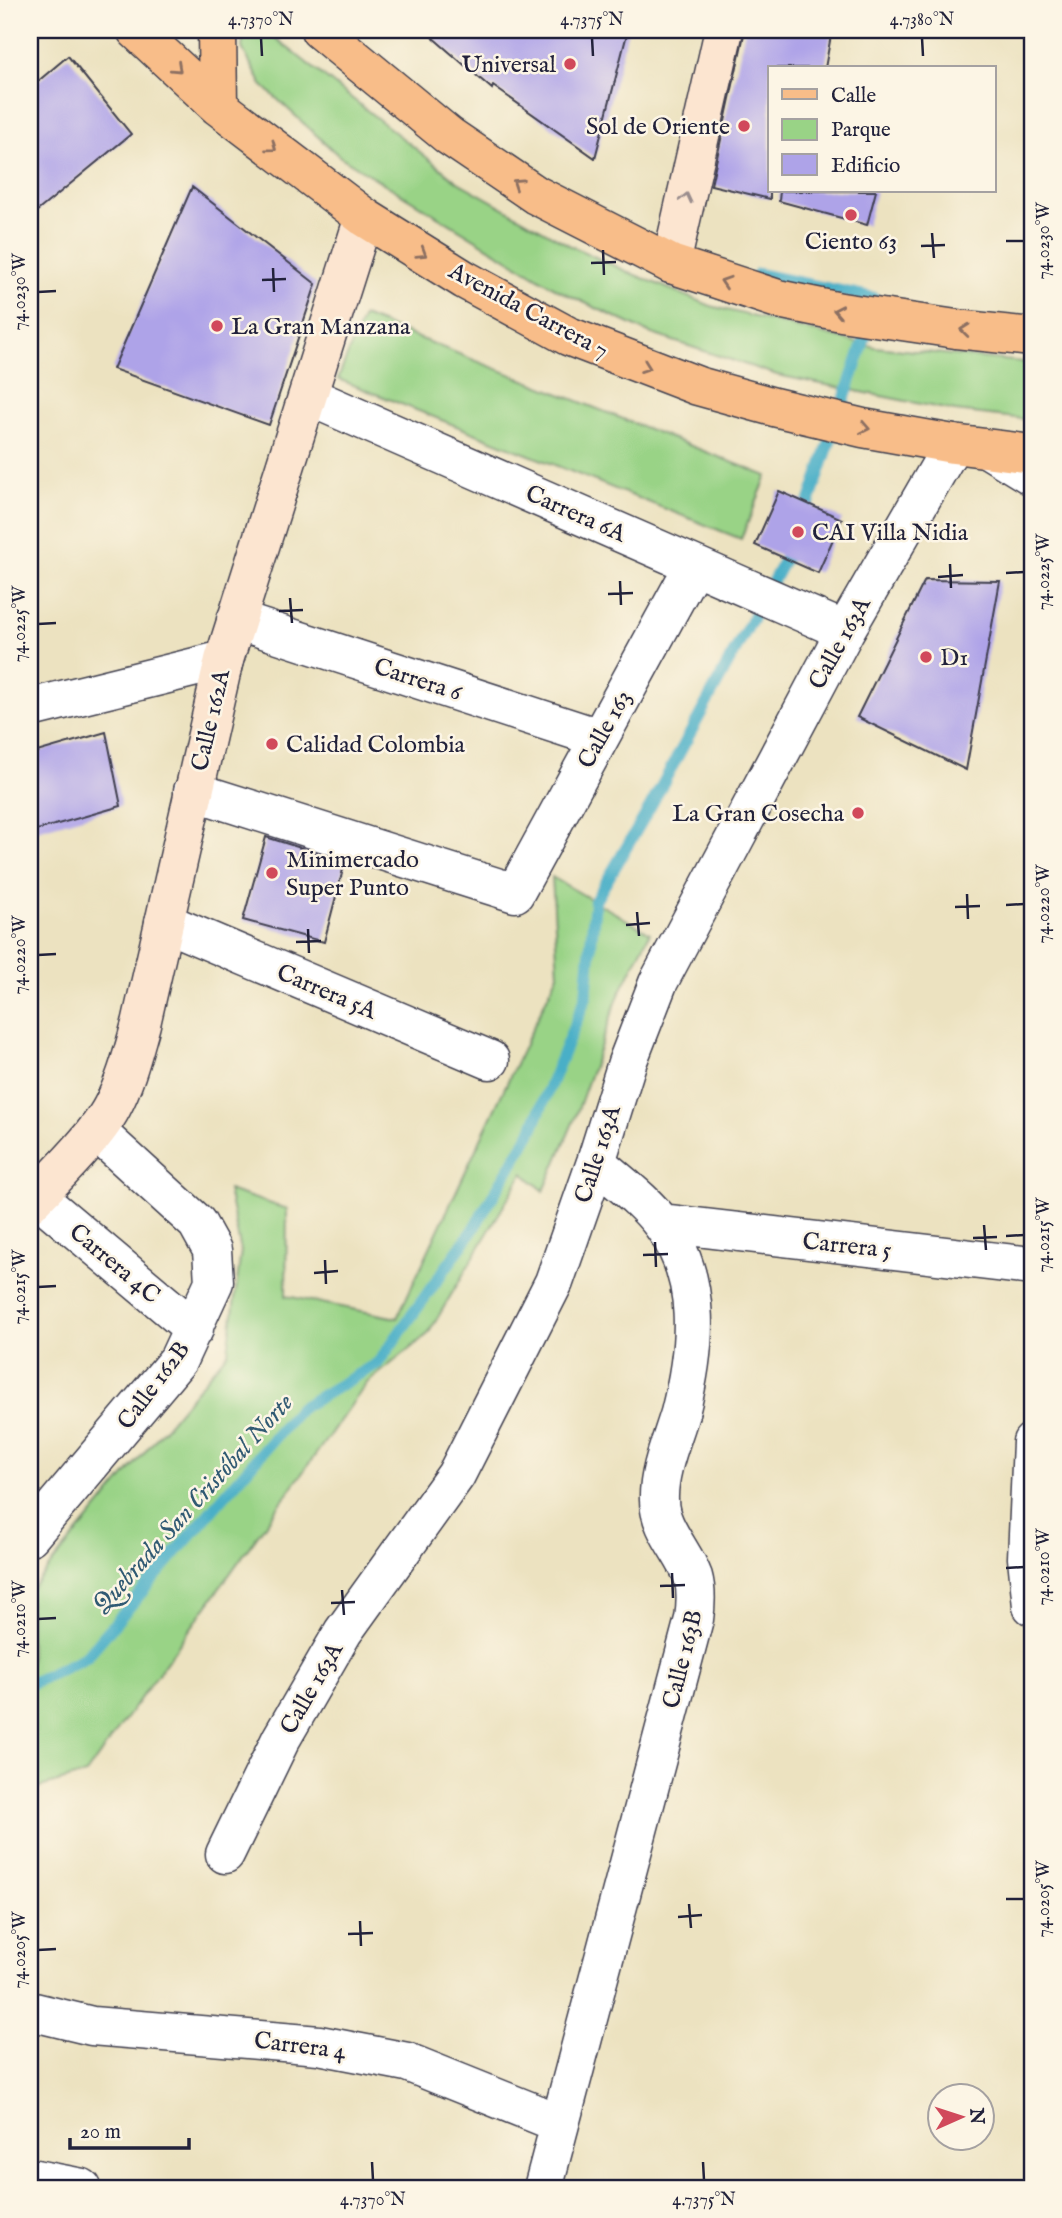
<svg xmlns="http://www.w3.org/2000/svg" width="1062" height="2218" viewBox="0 0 1062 2218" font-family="'IM FELL English',serif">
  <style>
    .green { fill: #99d386; stroke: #5e7a60; stroke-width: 2 }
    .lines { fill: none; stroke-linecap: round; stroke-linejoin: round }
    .stream { stroke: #48afc7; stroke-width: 12 }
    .building { fill: #aea3e8 }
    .street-casing { stroke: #403f4f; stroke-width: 41 }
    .secondary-casing { stroke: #403f4f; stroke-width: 41 }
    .primary-casing { stroke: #403f4f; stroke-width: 41 }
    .street { stroke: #fff; stroke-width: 38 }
    .secondary { stroke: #fce5d0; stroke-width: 38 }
    .primary { stroke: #f8bd89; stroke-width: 38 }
    .oneway { stroke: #8d7062 }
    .oneway2 { stroke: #9a8d8d }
    .ticks { fill: none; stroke: #22223b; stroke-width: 2.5 }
    .poi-dot { fill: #d1495b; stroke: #fcf5e5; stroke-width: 2.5 }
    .labels { text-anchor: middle; stroke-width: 5; stroke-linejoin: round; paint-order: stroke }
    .poi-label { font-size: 24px; fill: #22223b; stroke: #fcf5e5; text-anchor: start }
    .street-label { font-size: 24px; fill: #22223b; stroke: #fcf5e5 }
    .water-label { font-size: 26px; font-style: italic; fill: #315a73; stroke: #fcf5e5 }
    .neatline { fill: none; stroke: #22223b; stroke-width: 2.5 }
    .ticks-label { font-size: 18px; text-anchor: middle; fill: #22223b }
  </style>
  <rect width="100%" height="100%" fill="#fcf5e5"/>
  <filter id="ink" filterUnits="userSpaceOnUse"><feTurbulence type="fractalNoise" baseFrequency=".0143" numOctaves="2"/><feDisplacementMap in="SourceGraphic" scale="14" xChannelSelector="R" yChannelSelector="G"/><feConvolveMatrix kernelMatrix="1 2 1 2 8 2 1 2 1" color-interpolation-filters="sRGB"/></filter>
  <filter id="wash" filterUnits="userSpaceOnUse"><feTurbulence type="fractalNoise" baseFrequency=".00686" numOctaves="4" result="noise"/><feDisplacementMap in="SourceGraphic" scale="28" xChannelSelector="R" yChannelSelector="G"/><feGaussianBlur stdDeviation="1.57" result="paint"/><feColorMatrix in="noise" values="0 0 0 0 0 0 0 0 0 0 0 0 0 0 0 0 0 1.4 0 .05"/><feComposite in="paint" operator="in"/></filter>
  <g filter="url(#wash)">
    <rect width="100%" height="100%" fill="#ece2c0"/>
    <path class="green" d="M244,30H265L458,182L571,246L628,272L711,306L875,347L1032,363V420L955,411L777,375L649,333L560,291L339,156L262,85L242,48Z
      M363,316L767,476L741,539L338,379Z
      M552,877L650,933L618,997L575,1118L544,1191L523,1173L428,1334L367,1383L86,1774L30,1790V1590L228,1352L241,1251L228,1190L287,1209L286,1296L397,1318L558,974Z"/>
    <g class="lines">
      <path class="stream" d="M758,274L874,298
        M804,518L871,320
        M30,1684L86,1657L299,1409L378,1363L472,1231L531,1132L586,997L595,901L649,809L793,544"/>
    </g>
    <g id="blocks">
      <path class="building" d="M424,30H628L595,158L493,86L492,89Z
        M745,30H832L825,68H770V199L711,185Z
        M68,56L131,134L30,217V88Z
        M192,187L316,284L269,425L113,369Z
        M780,191H876L867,225L779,201Z
        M779,491L842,519L818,573L755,545Z
        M925,580L1000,581L966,770L857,717Z
        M106,732L121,806L30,832V754Z
        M266,837L345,862L324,942L243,920Z"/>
    </g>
  </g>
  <g filter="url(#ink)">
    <use href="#blocks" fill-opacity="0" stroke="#403f4f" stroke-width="2"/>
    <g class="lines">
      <defs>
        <path id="street" d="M308,396L845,631
          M988,449L1032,476
          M236,620L599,738
          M30,708L224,660
          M193,791L515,893L694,565
          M164,922L490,1060
          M36,1196L194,1329
          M662,1223L1032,1266
          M1032,1442L1027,1558L1032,1606
          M30,1536L178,1360L214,1282L212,1250L197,1223L96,1131
          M225,1854L281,1739L343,1632L456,1475L554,1282L596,1162L627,1063L658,983L845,631L953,444
          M30,2011L92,2026L319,2045L407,2062L559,2123
          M30,2178L82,2188
          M543,2188L694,1619C696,1605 697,1591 693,1577C684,1552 659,1528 659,1500C658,1471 672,1440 680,1413C696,1350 704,1279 662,1224C644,1200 618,1182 596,1162"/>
        <path id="secondary" d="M671,264L724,30
          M30,1203C54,1178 97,1136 112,1107C126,1081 133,1052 141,1024L224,660L364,217"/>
        <path id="primary" d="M136,30L218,106L364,217L465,280L568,336L698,386L774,407L863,428L953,444L1032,454
          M217,30L218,106
          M320,30L449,136L536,195L671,264L778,299L841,312L956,329L1032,337"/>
      </defs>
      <use href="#street" class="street-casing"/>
      <use href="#secondary" class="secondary-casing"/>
      <use href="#primary" class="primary-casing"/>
      <use href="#street" class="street"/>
      <use href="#secondary" class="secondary"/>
      <use href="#primary" class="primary"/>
    </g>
    <defs><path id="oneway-chevron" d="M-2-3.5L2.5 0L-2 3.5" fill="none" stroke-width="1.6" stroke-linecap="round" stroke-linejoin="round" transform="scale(1.75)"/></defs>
    <g class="oneway">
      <use href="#oneway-chevron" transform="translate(177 68) rotate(43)"/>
      <use href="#oneway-chevron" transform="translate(272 147) rotate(37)"/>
      <use href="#oneway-chevron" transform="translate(517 183) rotate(-146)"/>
      <use href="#oneway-chevron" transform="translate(422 253) rotate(32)"/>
      <use href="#oneway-chevron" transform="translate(725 282) rotate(-162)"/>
      <use href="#oneway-chevron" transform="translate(838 311) rotate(-169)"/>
      <use href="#oneway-chevron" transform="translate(965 330) rotate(-174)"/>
      <use href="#oneway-chevron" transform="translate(646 367) rotate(20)"/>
      <use href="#oneway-chevron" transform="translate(865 428) rotate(11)"/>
    </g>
    <use class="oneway2" href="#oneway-chevron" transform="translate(686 198) rotate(-77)"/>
  </g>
  <path class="ticks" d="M261,38L262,56M592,38L593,56M922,38L923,56M932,233L934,258M1006,241H1024M921,246L945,245M603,250L604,275M591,263L616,262M273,268L274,292M262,280L286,279M38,292L56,291M950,564L951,588M1006,573L1024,572M938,577L963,575M620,581L621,605M608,594L633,593M290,598L292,623M279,611L303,610M38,624L56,623M967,894L968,919M1006,905L1024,904M955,907L980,906M637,912L639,936M626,925L650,923M308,929L309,953M296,942L321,941M38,955L56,954M984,1225L986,1250M1006,1236L1024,1235M973,1238L997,1237M655,1242L656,1267M643,1255L668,1254M325,1260L326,1284M314,1273L338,1271M38,1287L56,1286M1006,1568L1024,1567M672,1573L673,1598M660,1586L685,1585M342,1590L344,1615M331,1603L355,1602M38,1619L56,1618M1006,1899H1024M689,1904L691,1928M678,1917L702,1915M360,1921L361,1946M348,1934L373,1933M38,1950L56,1949M372,2162L373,2180M703,2162L704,2180"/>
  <g class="poi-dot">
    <circle cx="570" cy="64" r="7"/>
    <circle cx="744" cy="126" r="7"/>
    <circle cx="851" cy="215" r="7"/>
    <circle cx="217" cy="326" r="7"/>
    <circle cx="798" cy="532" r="7"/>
    <circle cx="926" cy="657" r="7"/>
    <circle cx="272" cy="744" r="7"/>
    <circle cx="858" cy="813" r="7"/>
    <circle cx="272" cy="873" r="7"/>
  </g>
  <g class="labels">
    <g class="poi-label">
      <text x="556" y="72" text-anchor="end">Universal</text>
      <text x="730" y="134" text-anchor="end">Sol de Oriente</text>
      <text x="851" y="249" text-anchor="middle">Ciento 63</text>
      <text x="231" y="334">La Gran Manzana</text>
      <text x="812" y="540">CAI Villa Nidia</text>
      <text x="940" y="665">D1</text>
      <text x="286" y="752">Calidad Colombia</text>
      <text x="844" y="821" text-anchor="end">La Gran Cosecha</text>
      <text x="286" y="867">Minimercado<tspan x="286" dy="28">Super Punto</tspan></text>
    </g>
    <g class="street-label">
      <text transform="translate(529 310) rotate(28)" y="8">Avenida Carrera 7</text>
      <text transform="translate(576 513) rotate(24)" y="8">Carrera 6A</text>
      <text transform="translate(839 643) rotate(-61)" y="8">Calle 163A</text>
      <text transform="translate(418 679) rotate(18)" y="8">Carrera 6</text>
      <text transform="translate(210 720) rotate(-77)" y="8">Calle 162A</text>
      <text transform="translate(604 729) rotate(-61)" y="8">Calle 163</text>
      <text transform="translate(327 991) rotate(23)" y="8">Carrera 5A</text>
      <text transform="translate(597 1154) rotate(-72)" y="8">Calle 163A</text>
      <text transform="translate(847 1245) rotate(6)" y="8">Carrera 5</text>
      <text transform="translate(115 1263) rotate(40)" y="8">Carrera 4C</text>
      <text transform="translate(153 1385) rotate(-53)" y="8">Calle 162B</text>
      <text transform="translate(682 1659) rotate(-76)" y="8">Calle 163B</text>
      <text transform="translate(311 1688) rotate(-60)" y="8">Calle 163A</text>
      <text transform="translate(300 2045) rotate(7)" y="8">Carrera 4</text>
    </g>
    <g class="water-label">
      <text transform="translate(192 1503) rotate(-48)" y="9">Quebrada San Cristóbal Norte</text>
    </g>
  </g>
  <rect width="1062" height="2218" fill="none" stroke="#fcf5e5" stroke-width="77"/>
  <rect x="768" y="66" width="228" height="126" fill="#fcf5e5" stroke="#a5a1a1" stroke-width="2"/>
  <rect x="782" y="89" width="35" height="10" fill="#f8bd89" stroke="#a5a1a1" stroke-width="2"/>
  <text x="831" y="102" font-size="21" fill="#22223b">Calle</text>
  <rect x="782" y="119" width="35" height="21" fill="#99d386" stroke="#a5a1a1" stroke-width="2"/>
  <text x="831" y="136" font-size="21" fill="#22223b">Parque</text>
  <rect x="782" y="154" width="35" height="21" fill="#aea3e8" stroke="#a5a1a1" stroke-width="2"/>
  <text x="831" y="172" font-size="21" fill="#22223b">Edificio</text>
  <g transform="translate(961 2117) rotate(87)"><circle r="33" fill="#fcf5e5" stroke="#a5a1a1" stroke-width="2"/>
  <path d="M0-5L12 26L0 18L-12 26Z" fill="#d1495b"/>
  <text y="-10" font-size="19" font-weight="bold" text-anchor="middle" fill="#22223b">N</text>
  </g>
  <path d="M70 2138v10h119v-10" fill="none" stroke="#22223b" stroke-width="3.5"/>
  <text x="80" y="2138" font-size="21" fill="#22223b" stroke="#fcf5e5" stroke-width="5" paint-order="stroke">20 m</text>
  <rect x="38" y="38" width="986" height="2142" class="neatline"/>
  <g class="ticks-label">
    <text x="261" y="25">4.7370°N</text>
    <text x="592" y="25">4.7375°N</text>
    <text x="922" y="25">4.7380°N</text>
    <text transform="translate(1043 241) rotate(-90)" y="6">74.0230°W</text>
    <text transform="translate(19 292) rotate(-90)" y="6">74.0230°W</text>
    <text transform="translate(1043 572) rotate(-90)" y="6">74.0225°W</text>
    <text transform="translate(19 624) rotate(-90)" y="6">74.0225°W</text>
    <text transform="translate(1043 904) rotate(-90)" y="6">74.0220°W</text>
    <text transform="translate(19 955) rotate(-90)" y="6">74.0220°W</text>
    <text transform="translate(1043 1235) rotate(-90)" y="6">74.0215°W</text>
    <text transform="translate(19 1287) rotate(-90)" y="6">74.0215°W</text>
    <text transform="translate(1043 1567) rotate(-90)" y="6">74.0210°W</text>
    <text transform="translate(19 1619) rotate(-90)" y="6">74.0210°W</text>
    <text transform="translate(1043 1899) rotate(-90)" y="6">74.0205°W</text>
    <text transform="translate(19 1950) rotate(-90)" y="6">74.0205°W</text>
    <text x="373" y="2205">4.7370°N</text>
    <text x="704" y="2205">4.7375°N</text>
  </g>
</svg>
